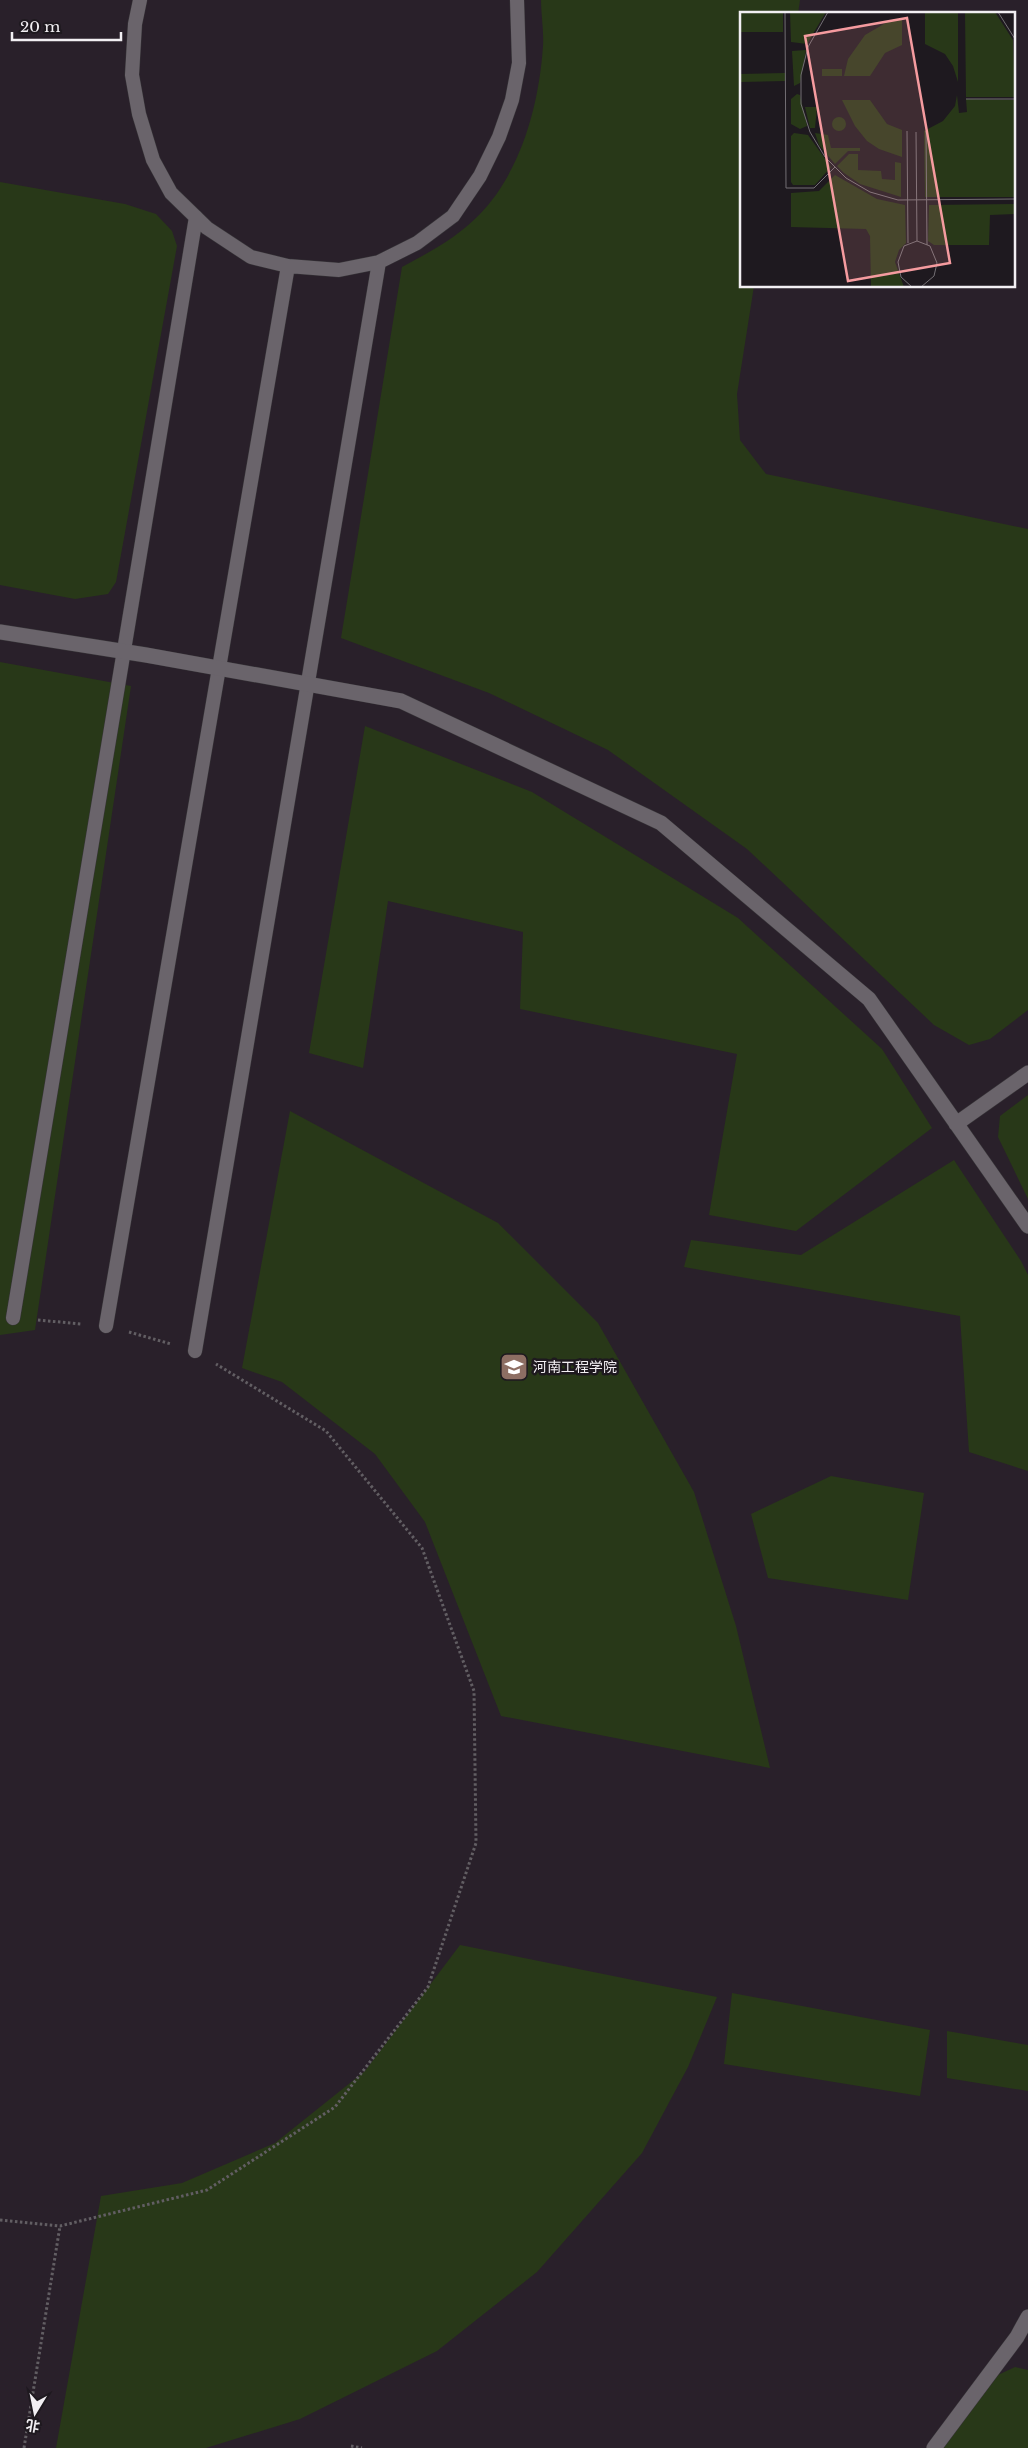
<svg xmlns="http://www.w3.org/2000/svg" width="1028" height="2448" viewBox="0 0 1028 2448" font-family="'Libre Baskerville','Noto Sans SC',serif">
  <style>
    .built { fill: #29202a; fill-rule: evenodd }
    .grass { fill: #283818 }
    .lines { fill: none; stroke-linecap: round; stroke-linejoin: round }
    .lane-casing { stroke: #373438; stroke-width: 15 }
    .street-casing { stroke: #373438; stroke-width: 16 }
    .path { stroke: #625e63; stroke-width: 3; stroke-dasharray: 2.5 2.5; stroke-linecap: butt }
    .lane { stroke: #6a646b; stroke-width: 14 }
    .street { stroke: #6a646b; stroke-width: 15 }
    .labels { text-anchor: middle; stroke-width: 5; stroke-linejoin: round; paint-order: stroke }
    .poi-label { font-size: 14px; fill: #f2eff3; stroke: #1e191f; text-anchor: start }
    .inset-road { fill: none; stroke: #736f74; stroke-width: 1 }
    .view { fill: #f59b9f; fill-opacity: 0.15; stroke: #f59b9f; stroke-width: 2.5 }
    .inset-edge { fill: none; stroke: #f2eff3; stroke-width: 2.5 }
  </style>
  <rect width="100%" height="100%" fill="#1e191f"/>
  <path class="built" d="M0,0H1028V2448H0ZM742,14H1014V286H742Z"/>
  <path class="grass" d="M541,0H800L798,14H742V286H754L737,394L740,440L766,474L1028,529V1010L990,1039L969,1045L934,1025L747,849L608,750L489,693L341,638L402,267C430,252 458,237 480,214C522,170 539,104 543,46C544,31 541,15 541,0Z
    M0,182L125,204L156,214L172,231L177,246L116,582L108,594L75,599L0,585Z
    M0,662L131,686L35,1330L0,1335Z
    M365,726L532,792L738,918L882,1049L932,1128L796,1231L709,1215L737,1054L520,1009L523,932L388,901L363,1068L309,1053Z
    M1028,1095V1199L998,1137L1000,1116Z
    M290,1111L498,1223L598,1323L694,1492L736,1626L770,1768L501,1716L425,1522L375,1454L282,1382L242,1368Z
    M954,1160L1021,1261L1028,1275V1471L969,1452L960,1316L684,1267L691,1240L801,1255Z
    M831,1476L924,1493L908,1600L768,1578L751,1514Z
    M460,1945L717,1997L688,2067L642,2153L537,2272L437,2351L300,2419L206,2448H56L101,2196L182,2183L275,2143L365,2071Z
    M732,1993L930,2030L920,2096L724,2064Z
    M947,2031L1028,2045V2091L947,2078Z
    M1015,2367L1028,2370V2448H942L998,2375Z"/>
  <g class="lines">
    <defs>
      <path id="lane" d="M140,0L135,24L132,75L139,114L153,160L171,193L207,228L251,257L288,266L339,270L379,262L417,243L453,216L480,176L499,137L512,100L519,63L517,0
        M13,1318L196,217
        M106,1326L288,266
        M195,1351L379,262"/>
      <path id="street" d="M0,632L146,655L401,701L661,823L869,999L1028,1226
        M956,1124L1028,1073
        M934,2448L1017,2337L1028,2317"/>
    </defs>
    <use href="#lane" class="lane-casing"/>
    <use href="#street" class="street-casing"/>
    <path class="path" d="M38,1320L81,1324
      M129,1332L171,1344
      M0,2220L60,2226L207,2190L335,2107L428,1987L476,1843L474,1691L422,1548L326,1431L216,1364
      M351,2446L362,2448
      M24,2448L60,2226"/>
    <use href="#lane" class="lane"/>
    <use href="#street" class="street"/>
  </g>
  <defs>
    <symbol id="university-square" viewBox="-11 -11 22 22"><rect x="-9" y="-9" width="18" height="18" rx="4" fill="#8d6e63" stroke="#1e191f"/><path d="M0-5L7-2L0 1L-7-2ZM-4 1L0 2.5L4 1V4Q0 6-4 4Z" fill="#fff"/></symbol>
  </defs>
  <g fill-rule="evenodd">
    <use href="#university-square" x="498" y="1351" width="32" height="32"/>
  </g>
  <g class="labels">
    <g class="poi-label">
      <text x="533" y="1372">河南工程学院</text>
    </g>
  </g>
  <g transform="translate(740 12)">
    <rect width="275" height="275" fill="#1e191f"/>
    <path d="M0,0H43V20H0ZM50,0H86L67,32L51,30ZM185,0H218V70L213,54L205,42L185,32ZM225,0H255L273,28L275,85H226ZM162,7V33L145,41L130,64H104L108,47L125,23L149,9ZM66,38L60,71L54,74L52,39ZM82,57H102V64H82ZM45,61V69L0,70V62ZM57,82L60,83L67,114L60,117L51,112V87ZM217,83L219,101L227,100L226,87L275,88V185H185L184,119L203,109L215,94ZM102,88H130L147,112L162,118V145L139,137L127,129L115,114ZM65,95H77L75,116H70ZM92 112a7 7 0 1 1 14 0a7 7 0 1 1-14 0ZM54,121L68,123L91,155L75,173H53L51,170V124ZM75,121L88,123L91,136H120V139H108L95,152L79,133ZM109,142H118V158L141,159L142,167L155,168V150L161,151V185L120,172L104,161L97,154ZM95,163L137,187L165,193L166,231L159,238L155,250L164,275H131L130,224L126,217L51,215V181L79,179ZM275,192V202L250,203L249,233H194L188,229L189,193Z" fill="#283818"/>
    <path class="inset-road" d="M45,0L46,176H74L95,155M88,0L68,35L61,63V92L70,120L85,145L106,166L130,180L158,188L275,187M258,0L275,27M226,87H275M167,119L168,231M186,119L187,233M176,120L177,229M172,275L161,265L158,250L164,234L177,229L190,234L197,251L194,264L181,275"/>
    <path class="view" d="M167,6L210,251L108,269L65,24Z"/>
    <rect width="275" height="275" class="inset-edge"/>
  </g>
  <g transform="translate(35 2413) rotate(190)" stroke="#1e191f" stroke-width="4" paint-order="stroke">
  <path d="M0-4L9 19L0 12L-9 19Z" fill="#f2eff3"/>
  <text y="-8" font-size="14" font-weight="bold" text-anchor="middle" fill="#f2eff3">北</text>
  </g>
  <path d="M12 32v8h109v-8" fill="none" stroke="#f2eff3" stroke-width="2.5"/>
  <text x="20" y="32" font-size="15" fill="#f2eff3" stroke="#1e191f" stroke-width="4" paint-order="stroke">20 m</text>
</svg>
